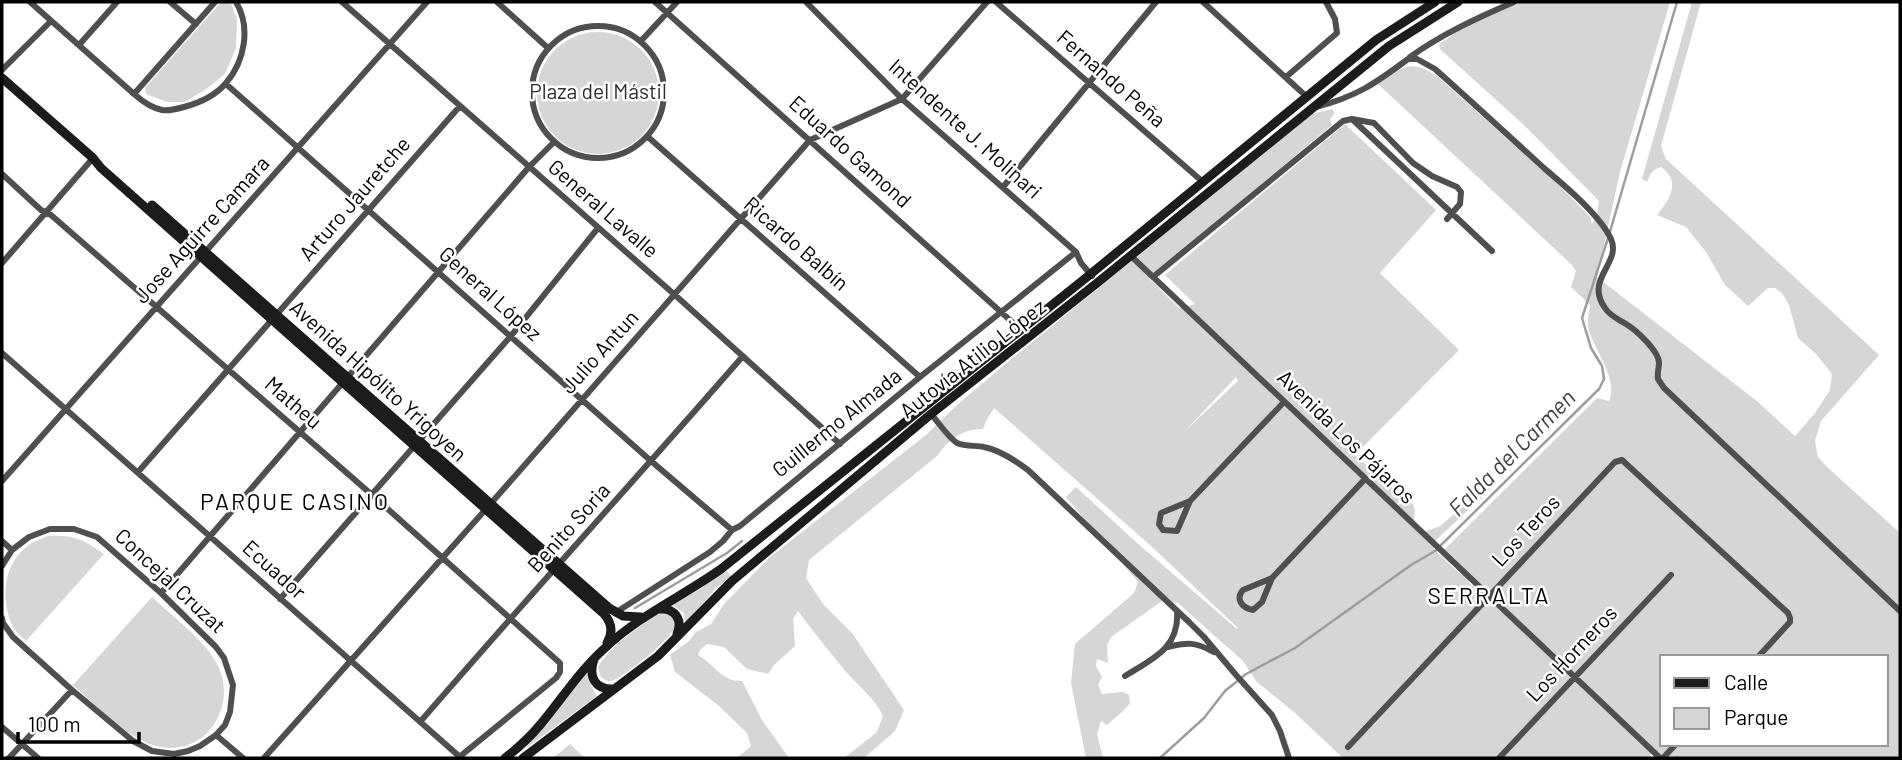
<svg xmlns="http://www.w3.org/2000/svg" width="1902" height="760" viewBox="0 0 1902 760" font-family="Barlow,sans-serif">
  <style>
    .green { fill: #d6d6d6; fill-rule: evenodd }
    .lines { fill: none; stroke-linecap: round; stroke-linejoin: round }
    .stream { stroke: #9d9d9d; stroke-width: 2.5 }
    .minor { stroke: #4f4f4f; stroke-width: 6 }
    .secondary { stroke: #1c1c1c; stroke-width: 9 }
    .labels { text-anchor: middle; stroke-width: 5; stroke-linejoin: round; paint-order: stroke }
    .street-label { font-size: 21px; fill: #000; stroke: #fff }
    .park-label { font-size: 21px; fill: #2d2d2d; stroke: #fff }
    .water-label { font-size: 23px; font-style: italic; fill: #3e3e3e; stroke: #fff }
    .neighbourhood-label { font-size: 23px; letter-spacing: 2px; fill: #000; stroke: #fff }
  </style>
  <rect width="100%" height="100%" fill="#fff"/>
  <path class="green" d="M221,2L231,3L237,20L236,48L225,74L209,87L185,102H167L146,94L145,88Z
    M1522,2H1670L1620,172L1597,277L1758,402L1795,436L1815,413L1830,390L1832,374L1816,354L1798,338L1789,305L1782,293L1775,288H1768L1748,306L1725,285L1706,252L1686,227L1657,215C1669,200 1682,182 1661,167C1653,169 1650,174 1647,182L1642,179L1692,2H1701L1661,146L1666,159L1879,355L1821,421L1815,441L1818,457L1827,467L1900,533V758H1659L1652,751L1649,758H1343L1295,713L1256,681L1243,661L1178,603L1162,601L1111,637L1107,645L1108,663L1097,659L1096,666L1102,677L1098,685L1102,694L1123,692L1129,695L1130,703C1123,713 1115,717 1107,725L1101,721L1097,734L1103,758H1086L1071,683L1075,644L1134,593L1138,582L1066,497L1076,487L1136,542L1237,629L1238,628L1150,545L994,408L986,421L983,429C963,429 949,439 937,456L809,560L806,578L823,604L852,633L904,710L895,731L864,758H844L877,732L883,716C875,699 860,687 847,673C830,653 814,632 798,611L793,619L795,646L774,665L768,674L747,669L724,647L707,644L700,650L698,655C714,664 722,682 742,681L762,720L789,758H737L751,746L747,733L719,706L675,672L670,655L689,641L696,632L711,624L724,604L770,557L926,435L957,405L1004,365L1312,114L1332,109L1335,113L1330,119L1332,125L1149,278L1179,308L1195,304L1165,275L1345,124L1436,210L1380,273L1459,350L1355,455C1362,462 1397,489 1398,494C1400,497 1398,502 1398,505L1407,501L1413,504L1415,510L1414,520L1424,532L1440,526L1490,484L1496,482L1492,488L1436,540L1434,549L1459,573L1466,576L1470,584L1491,604H1494L1442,552L1597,398L1609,401C1619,379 1593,349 1588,327C1587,321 1589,312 1590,305L1571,287L1576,271L1572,265L1378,84C1404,67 1409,58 1437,76L1562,188L1590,217L1592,224L1597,214L1599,201L1527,128L1440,49L1439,44L1466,26ZM1236,377L1238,381L1185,431ZM1662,657H1886V744H1662Z
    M537 93a61 61 0 1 1 122 0a61 61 0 1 1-122 0Z
    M48,536C73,535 83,539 104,554L26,641C22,637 18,634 14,629C0,603 2,564 28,546C33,541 41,539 48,536Z
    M726,570L731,576L715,589L685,624L684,613L672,605L700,589Z
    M152,597C171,615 203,639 216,662C239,702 209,756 160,747C129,741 96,705 73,685Z
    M660,613L671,615C673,619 675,622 675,626C673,638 622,679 611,681C606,681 604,679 601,677L598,667C610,646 640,625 660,613Z
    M587,673L590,684L597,696L525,749Z
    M570,744L585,758H553Z"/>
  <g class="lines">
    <path class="stream" d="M635,608L727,553L742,541
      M1160,758L1204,718L1225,691L1246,674L1295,648L1411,565L1435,551L1599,389L1604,379L1602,366L1591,348L1582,318L1609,235L1677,2"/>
    <path class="minor" d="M30,2L134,94C142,101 151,108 162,110C169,111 177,109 184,107C199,103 216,95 226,83C245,61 251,27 236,2
      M170,2L196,24
      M342,2L675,295L840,444
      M497,2L548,48
      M655,2L1021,330
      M806,2L902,99L1076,252L1081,263L1092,276
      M996,2L1203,182
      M1203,2L1307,97
      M532 92a66 66 0 1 1 132 0a66 66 0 1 1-132 0Z
      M641,41L677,2
      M79,45L117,2
      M1410,57C1442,34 1477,18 1514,2
      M2,70L51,21
      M1286,77L1337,33L1335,19L1326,2
      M226,84L651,461L732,530
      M134,94L215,2
      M1316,107C1356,97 1376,83 1408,59H1417L1435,69C1472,102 1509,136 1545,169C1565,186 1600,215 1611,239C1622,263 1584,279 1605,308C1610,316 1618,319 1626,324C1636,330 1659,351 1659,363C1659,368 1657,373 1658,379L1664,388L1900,611
      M1353,120L1492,251
      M648,137L920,377
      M2,174L41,210L51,215L371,494L560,663V672L556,678L458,758
      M1003,187L1156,2
      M1131,256L1660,758
      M2,263L93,158
      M1153,277L1343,121L1352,119L1374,123L1413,163L1432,176L1457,187L1461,192L1460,204L1447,219
      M2,353L460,757
      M931,414C939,423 947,436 957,443C966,447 976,445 984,447C1000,450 1016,461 1028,470L1190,623L1204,637L1236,675L1272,715L1280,731L1289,758
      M138,472L460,106
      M2,481L427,2
      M1190,501L1161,513L1159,524L1163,530L1177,531L1190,501L1284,402
      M2,541L12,550
      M2,566L12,550L29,537L50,529H74L97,537L161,593L216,647L224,658L233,685L230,712L225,725L216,735L200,746L188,751L174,754L152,751L133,741L72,690L13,637L3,623L2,618
      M1272,578L1243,590C1235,599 1242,608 1253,610L1262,602L1272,578L1365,479
      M161,593L529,167L554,142
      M280,599L510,337L598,228
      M615,613L710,552L723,541L732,530L740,526L920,377L1076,252
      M1168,647C1188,642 1195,642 1214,652
      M1125,676C1152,659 1180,648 1177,611
      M420,722C526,599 636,479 743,356
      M2,727L38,758
      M216,735L243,758
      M1348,747L1615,462L1622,460L1788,613L1790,618V622L1758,657
      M9,758L72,690
      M264,758L486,509L810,140L902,99L987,2
      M1499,758L1671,575
      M1663,758L1676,744"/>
    <path class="secondary" d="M2,78L93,158L101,168L604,614C612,623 613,633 607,643
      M152,205L609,608L623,616L641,617
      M660,609C675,608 683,620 677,634
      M594,659C588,677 595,690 614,689
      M505,758C518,748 530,737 540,725C562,699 580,670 606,647C640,615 683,596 721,569L1087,277L1376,40L1435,2
      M523,758L658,656L732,581L931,414L1097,283L1389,46L1458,2"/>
  </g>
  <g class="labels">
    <g class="street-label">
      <text transform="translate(1111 79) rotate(41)" y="7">Fernando Peña</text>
      <text transform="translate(965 129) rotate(42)" y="7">Intendente J. Molinari</text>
      <text transform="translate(850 152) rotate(42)" y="7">Eduardo Gamond</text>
      <text transform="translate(355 199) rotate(-49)" y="7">Arturo Jauretche</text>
      <text transform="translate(603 209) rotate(41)" y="7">General Lavalle</text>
      <text transform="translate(202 230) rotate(-48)" y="7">Jose Aguirre Camara</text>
      <text transform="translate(796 244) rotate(41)" y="7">Ricardo Balbín</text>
      <text transform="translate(490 294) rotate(42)" y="7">General López</text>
      <text transform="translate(600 352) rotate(-48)" y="7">Julio Antun</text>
      <text transform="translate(973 359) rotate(-38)" y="7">Autovía Atilio López</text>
      <text transform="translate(378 381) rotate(42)" y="7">Avenida Hipólito Yrigoyen</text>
      <text transform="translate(293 403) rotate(41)" y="7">Matheu</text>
      <text transform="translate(837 423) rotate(-39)" y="7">Guillermo Almada</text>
      <text transform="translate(1346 437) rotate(44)" y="7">Avenida Los Pájaros</text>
      <text transform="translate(569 528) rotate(-48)" y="7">Benito Soria</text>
      <text transform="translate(1526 531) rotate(-47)" y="7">Los Teros</text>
      <text transform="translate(274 570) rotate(42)" y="7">Ecuador</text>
      <text transform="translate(170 581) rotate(43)" y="7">Concejal Cruzat</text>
      <text transform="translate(1572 654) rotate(-47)" y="7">Los Horneros</text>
    </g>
    <g class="park-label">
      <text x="598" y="99">Plaza del Mástil</text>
    </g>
    <g class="water-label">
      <text transform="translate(1512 453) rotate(-45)" y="8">Falda del Carmen</text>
    </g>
    <g class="neighbourhood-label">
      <text x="295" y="510">PARQUE CASINO</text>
      <text x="1489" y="604">SERRALTA</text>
    </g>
  </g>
  <rect width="1902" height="760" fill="none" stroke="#000000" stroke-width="7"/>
  <rect x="1660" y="655" width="228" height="91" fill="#ffffff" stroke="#999999" stroke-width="2"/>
  <rect x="1674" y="678" width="35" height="10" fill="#1c1c1c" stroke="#999999" stroke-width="2"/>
  <text x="1724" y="690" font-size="21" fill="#000000">Calle</text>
  <rect x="1674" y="708" width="35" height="21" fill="#d6d6d6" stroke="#999999" stroke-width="2"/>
  <text x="1724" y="725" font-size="21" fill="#000000">Parque</text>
  <path d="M18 732v10h121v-10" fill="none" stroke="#000000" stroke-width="3.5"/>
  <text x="28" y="732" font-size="21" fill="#000000" stroke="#ffffff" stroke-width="5" paint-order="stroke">100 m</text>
</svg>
